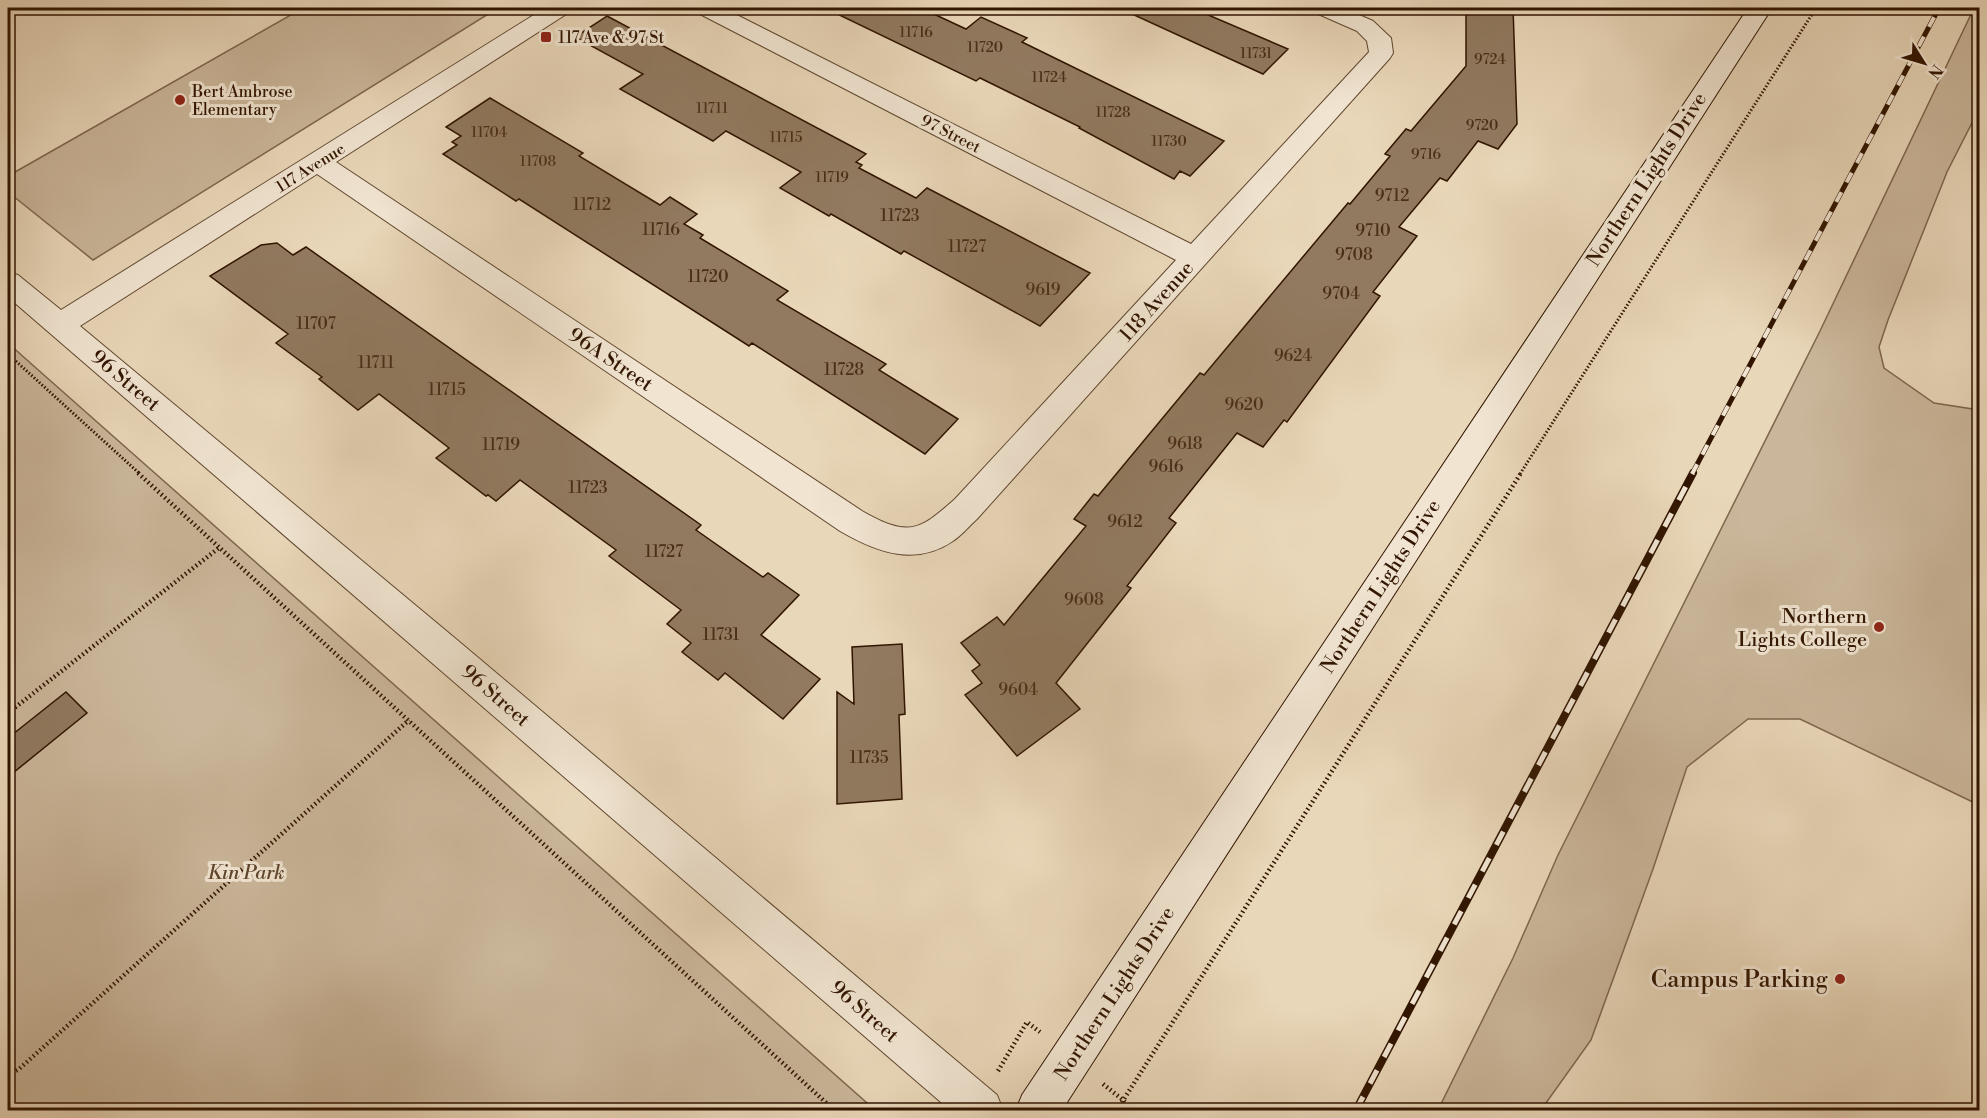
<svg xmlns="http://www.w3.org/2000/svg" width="1987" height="1118" viewBox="0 0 1987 1118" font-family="'Libre Bodoni',serif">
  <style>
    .green { fill: #cab69a; stroke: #7e664d; stroke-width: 1.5 }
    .building { fill: #917a60; stroke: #311500; stroke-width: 1.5 }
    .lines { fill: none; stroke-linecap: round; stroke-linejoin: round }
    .street-casing { stroke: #5f462e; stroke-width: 2 }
    .secondary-casing { stroke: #311500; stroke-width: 2 }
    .path-far1 { stroke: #311500; stroke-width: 3; stroke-dasharray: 1.5 2; stroke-linecap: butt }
    .path { stroke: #311500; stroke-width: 4.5; stroke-dasharray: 1.5 3; stroke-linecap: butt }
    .street { fill: #f1e5d2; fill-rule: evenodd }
    .secondary { fill: #f1e5d2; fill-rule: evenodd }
    .rail-far1-casing { stroke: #311500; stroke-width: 5 }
    .rail-casing { stroke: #311500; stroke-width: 8 }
    .rail-far1 { stroke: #f1e5d2; stroke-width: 4; stroke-dasharray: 11; stroke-linecap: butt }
    .rail { stroke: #f1e5d2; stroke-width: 5; stroke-dasharray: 15; stroke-linecap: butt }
    .poi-dot { fill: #8f2418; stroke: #f1e5d2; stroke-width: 2 }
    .labels { text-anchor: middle; stroke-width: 6; stroke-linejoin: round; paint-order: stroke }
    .far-number-label { font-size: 14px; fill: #492e18 }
    .far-poi-label { font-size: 16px; fill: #311500; stroke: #f1e5d2; text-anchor: start }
    .far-street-label { font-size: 16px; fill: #311500; stroke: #f1e5d2 }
    .number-label { font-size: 16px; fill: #492e18 }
    .street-label { font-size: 20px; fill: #311500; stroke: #f1e5d2 }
    .poi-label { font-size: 20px; fill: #311500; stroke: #f1e5d2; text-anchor: end }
    .park-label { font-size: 20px; font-style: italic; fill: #5f452e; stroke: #f1e5d2 }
    .near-poi-label { font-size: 24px; fill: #311500; stroke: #f1e5d2; text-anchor: end }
  </style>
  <rect width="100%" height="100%" fill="#e9d7b9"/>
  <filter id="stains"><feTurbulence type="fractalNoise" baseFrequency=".00333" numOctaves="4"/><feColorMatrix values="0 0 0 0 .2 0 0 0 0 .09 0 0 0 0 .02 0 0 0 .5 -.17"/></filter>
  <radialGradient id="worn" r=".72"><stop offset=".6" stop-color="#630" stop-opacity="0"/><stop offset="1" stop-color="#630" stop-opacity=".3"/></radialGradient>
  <path class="green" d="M303,8H498L93,260L8,192V176Z
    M1974,8H1979V109L1947,172L1888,320L1879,347L1884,368L1934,403L1979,410V805L1800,719H1748L1687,767L1653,869L1591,1040L1541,1110H1438L1513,958L1558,855L1820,331Z
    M8,343L36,368L875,1110H8Z"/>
  <path class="building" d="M825,8H921L966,29L981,17L1027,38L1022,42L1224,141L1190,176L1180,171L1174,179L1079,128L1080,127L980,78L976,81Z
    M1119,8H1192L1288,49L1263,74Z
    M1466,8H1513L1517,124L1498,149L1478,141L1447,181L1440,178L1399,227L1417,236L1373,292L1380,296L1287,422L1284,420L1263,447L1237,433L1169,518L1176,523L1127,586L1131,588L1056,683L1080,709L1017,756L965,695L982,683L972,671L980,665L961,643L997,617L1004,625L1086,526L1074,519L1094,494L1098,496L1200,373L1204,375L1348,203L1350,204L1390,156L1385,154L1406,129L1411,131L1466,66Z
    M607,16L866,154L856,162L862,165L859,168L916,198L927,188L1090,273L1040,326L904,251L901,254L831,214L829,216L780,188L801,172L726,131L713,141L620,89L643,74L575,37Z
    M490,98L583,153L579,156L660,205L670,197L697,214L684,224L703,235L700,238L788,291L777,300L886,364L879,370L958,419L925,454L752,343L749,346L519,199L516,201L443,154L457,145L452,142L461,136L446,127Z
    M277,243L293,255L306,247L701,525L696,530L763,577L768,573L799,595L761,635L820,679L783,719L725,673L718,680L682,652L691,643L667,624L681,610L609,556L616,550L520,480L496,501L488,495L486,496L436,458L449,448L379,394L358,410L319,379L322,377L276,343L288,334L210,276L261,245Z
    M902,644L905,714L899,715L902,799L837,804V692L854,704L852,647Z
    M66,692L87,713L8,777V738Z"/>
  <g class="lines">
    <defs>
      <path id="street" d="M545,8H572L568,13L336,162L862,511C908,537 918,532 955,499L1176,260L698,13L695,8H723L1191,244L1369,52L1367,41L1357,31L1316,13L1313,8H1343L1373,21L1391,38L1393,53L1390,58L977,519C969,526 962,535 953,541C915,567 876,552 840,531L317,174L80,326L456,639L997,1095L1003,1110H950L8,297V272L18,275L61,310Z"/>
      <path id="secondary" d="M1748,8H1772L1062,1110H1016L1022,1095Z"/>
    </defs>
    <use href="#street" class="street-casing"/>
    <use href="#secondary" class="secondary-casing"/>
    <path class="path-far1" d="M8,354L140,474
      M1520,474L1816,8"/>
    <path class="path" d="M138,473L834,1110
      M8,713L220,547
      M998,1071L1027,1022L1040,1032
      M8,1075L19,1069L409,720
      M1103,1084L1123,1100L1131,1110
      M1117,1110L1521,473"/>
    <use href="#street" class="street"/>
    <use href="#secondary" class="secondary"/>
    <defs>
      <path id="rail-far1" d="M1692,474L1939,8"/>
      <path id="rail" d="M1356,1110L1693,473"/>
    </defs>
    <use href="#rail-far1" class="rail-far1-casing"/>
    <use href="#rail" class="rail-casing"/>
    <use href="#rail-far1" class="rail-far1"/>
    <use href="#rail" class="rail"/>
  </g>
  <g class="poi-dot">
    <rect x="540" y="31" width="12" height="12" rx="3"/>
    <circle cx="180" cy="100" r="6"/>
    <circle cx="1879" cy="627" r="6"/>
    <circle cx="1840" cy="979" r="6"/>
  </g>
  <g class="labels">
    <g class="far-number-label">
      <text x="916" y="37">11716</text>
      <text x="985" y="52">11720</text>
      <text x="1256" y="58">11731</text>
      <text x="1490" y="64">9724</text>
      <text x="1049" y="82">11724</text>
      <text x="712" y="113">11711</text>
      <text x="1113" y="117">11728</text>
      <text x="1482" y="130">9720</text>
      <text x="489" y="137">11704</text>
      <text x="786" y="142">11715</text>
      <text x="1169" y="146">11730</text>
      <text x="1426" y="159">9716</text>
      <text x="538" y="166">11708</text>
      <text x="832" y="182">11719</text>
    </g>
    <g class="far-poi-label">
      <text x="558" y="43">117 Ave &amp; 97 St</text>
      <text x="192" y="97">Bert Ambrose<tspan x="192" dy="18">Elementary</tspan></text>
    </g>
    <g class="far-street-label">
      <text transform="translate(951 133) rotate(27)" y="6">97 Street</text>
      <text transform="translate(310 167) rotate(-32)" y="6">117 Avenue</text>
    </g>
    <g class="number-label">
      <text x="1392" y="201">9712</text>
      <text x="592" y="210">11712</text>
      <text x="900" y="221">11723</text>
      <text x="661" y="235">11716</text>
      <text x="1373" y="236">9710</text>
      <text x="967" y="252">11727</text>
      <text x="1354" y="260">9708</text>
      <text x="708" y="282">11720</text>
      <text x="1043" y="295">9619</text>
      <text x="1341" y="299">9704</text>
      <text x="316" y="329">11707</text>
      <text x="1293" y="361">9624</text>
      <text x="376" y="368">11711</text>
      <text x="844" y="375">11728</text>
      <text x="447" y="395">11715</text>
      <text x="1244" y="410">9620</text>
      <text x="1185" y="449">9618</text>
      <text x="501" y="450">11719</text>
      <text x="1166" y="472">9616</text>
      <text x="588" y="493">11723</text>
      <text x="1125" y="527">9612</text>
      <text x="664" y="557">11727</text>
      <text x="1084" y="605">9608</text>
      <text x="721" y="640">11731</text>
      <text x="1018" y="695">9604</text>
      <text x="869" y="763">11735</text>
    </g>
    <g class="street-label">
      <text transform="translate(1646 179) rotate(-57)" y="7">Northern Lights Drive</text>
      <text transform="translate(1156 301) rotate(-48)" y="7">118 Avenue</text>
      <text transform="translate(611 359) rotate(34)" y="7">96A Street</text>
      <text transform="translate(126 380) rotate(40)" y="7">96 Street</text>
      <text transform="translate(1380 586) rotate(-57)" y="7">Northern Lights Drive</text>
      <text transform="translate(496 695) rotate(41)" y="7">96 Street</text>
      <text transform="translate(1114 993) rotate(-57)" y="7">Northern Lights Drive</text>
      <text transform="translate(865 1011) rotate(41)" y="7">96 Street</text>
    </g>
    <g class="poi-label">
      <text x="1867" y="623">Northern<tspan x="1867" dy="23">Lights College</tspan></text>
    </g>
    <g class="park-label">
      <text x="246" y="879">Kin Park</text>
    </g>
    <g class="near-poi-label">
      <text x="1828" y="987">Campus Parking</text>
    </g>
  </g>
  <rect width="1987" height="1118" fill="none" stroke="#e9d7b9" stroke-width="30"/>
  <rect x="9" y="9" width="1969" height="1100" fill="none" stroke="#311500" stroke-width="3"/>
  <rect x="15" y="15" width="1957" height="1088" fill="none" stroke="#311500" stroke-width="1.5"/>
  <g transform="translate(1924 63) rotate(127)" stroke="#f1e5d2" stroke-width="4.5" paint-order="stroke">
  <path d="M0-4.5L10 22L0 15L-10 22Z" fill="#311500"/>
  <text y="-9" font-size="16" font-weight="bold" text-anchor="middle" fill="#311500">N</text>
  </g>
  <rect width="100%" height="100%" filter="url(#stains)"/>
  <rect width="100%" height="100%" fill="url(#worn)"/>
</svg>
